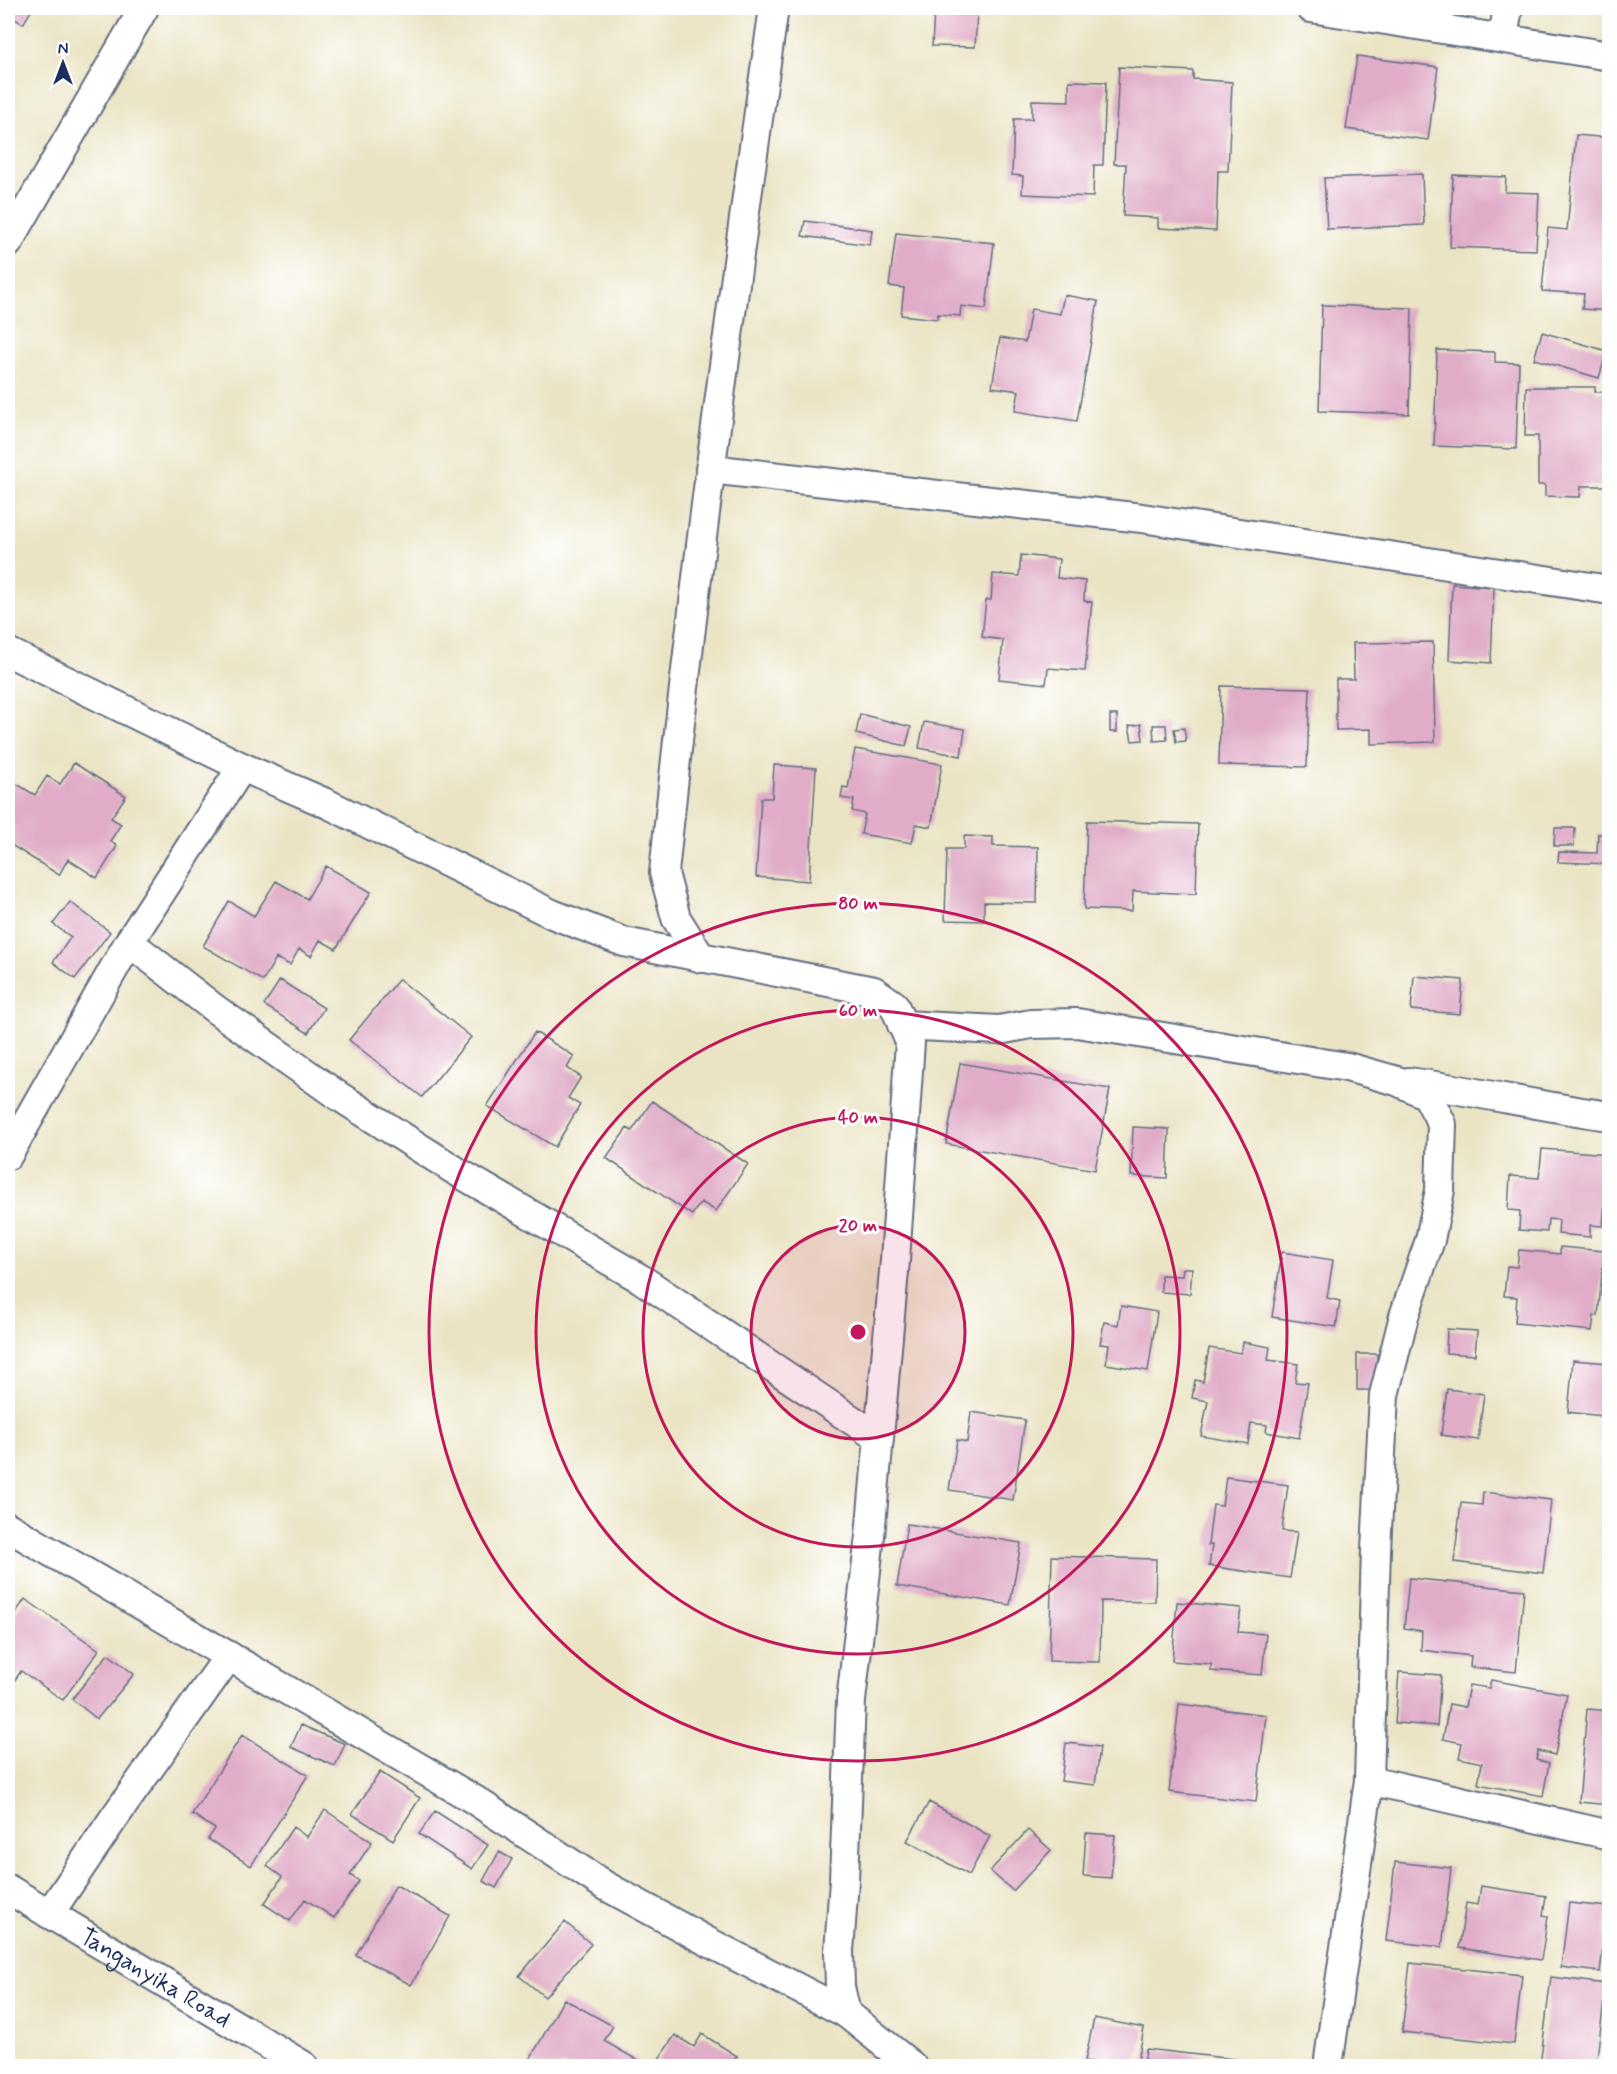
<svg xmlns="http://www.w3.org/2000/svg" width="1617" height="2074" viewBox="0 0 1617 2074" font-family="Mynerve,sans-serif">
  <style>
    .building { fill: #e0acc7 }
    .lines { fill: none; stroke-linecap: round; stroke-linejoin: round }
    .minor-casing { stroke: #636e82; stroke-width: 32 }
    .minor { stroke: #fff; stroke-width: 28 }
    .ring { fill: none; stroke: #c2185b; stroke-width: 3 }
    .labels { text-anchor: middle; stroke-width: 6; stroke-linejoin: round; paint-order: stroke }
    .street-label { font-size: 24px; fill: #1b2f5e; stroke: #fff }
    .centre { fill: #c2185b; stroke: #fff; stroke-width: 3 }
    .ring-label { font-size: 18px; text-anchor: middle; font-weight: bold; fill: #c2185b; stroke: #fff; stroke-width: 6; stroke-linejoin: round; paint-order: stroke }
  </style>
  <rect width="100%" height="100%" fill="#fff"/>
  <filter id="ink" filterUnits="userSpaceOnUse"><feTurbulence type="fractalNoise" baseFrequency=".0167" numOctaves="2"/><feDisplacementMap in="SourceGraphic" scale="12" xChannelSelector="R" yChannelSelector="G"/><feConvolveMatrix kernelMatrix="1 2 1 2 8 2 1 2 1" color-interpolation-filters="sRGB"/></filter>
  <filter id="wash" filterUnits="userSpaceOnUse"><feTurbulence type="fractalNoise" baseFrequency=".008" numOctaves="4" result="noise"/><feDisplacementMap in="SourceGraphic" scale="24" xChannelSelector="R" yChannelSelector="G"/><feGaussianBlur stdDeviation="1.35" result="paint"/><feColorMatrix in="noise" values="0 0 0 0 0 0 0 0 0 0 0 0 0 0 0 0 0 1.4 0 .05"/><feComposite in="paint" operator="in"/></filter>
  <g filter="url(#wash)">
    <rect width="100%" height="100%" fill="#eae4c4"/>
    <g id="blocks">
      <path class="building" d="M8,8H33L23,24L12,17L8,25Z
        M934,11L977,13L975,47L932,46Z
        M1357,56L1438,67L1428,140L1346,129Z
        M1119,67L1193,71V79L1232,82L1228,171H1218L1216,231L1158,228V218L1123,216L1126,164H1114Z
        M1069,81L1106,82L1103,165H1094L1093,197L1022,194L1023,176L1012,175L1014,119H1032V100L1069,101Z
        M1576,135L1610,138V311L1582,309L1584,294L1542,291L1548,228L1567,230Z
        M1422,174L1424,225L1327,229L1324,178Z
        M1453,175L1506,177L1505,192L1539,193L1536,250L1450,247Z
        M805,221L872,230L870,245L802,236Z
        M896,233L994,243L986,309L961,306L960,316L938,314L937,319L901,315L904,288L889,286Z
        M1064,295L1098,301L1077,421L1015,411L1019,391L992,387L1000,338L1025,342L1031,309L1060,314Z
        M1322,305L1412,308L1409,414L1319,411Z
        M1542,332L1607,351L1599,378L1534,359Z
        M1437,350L1495,352V362L1519,363L1516,449L1434,446Z
        M1526,387H1595V392H1610V486H1581L1580,497L1545,496V485H1538V436H1525Z
        M1021,555L1059,559L1057,578L1085,581L1084,601L1092,602L1085,671L1048,668L1046,684L999,679L1003,640L982,637L986,600H991L993,574L1019,576Z
        M1452,584L1494,587L1491,663L1449,660Z
        M1433,642L1435,742L1371,744V729L1336,730V679H1354L1353,643Z
        M1221,686L1310,688L1307,767L1219,765Z
        M860,714L911,727L906,746L856,734Z
        M1110,715H1117V732H1110Z
        M924,722L965,729L961,756L919,748Z
        M1141,724L1143,740L1132,741L1129,726Z
        M1153,725H1166L1167,740L1154,741Z
        M1184,728L1186,741L1176,742L1174,729Z
        M855,749L942,764L931,827L916,824L912,843L861,834L865,814L852,811L854,800L841,798L843,787L848,788Z
        M74,763L126,796L111,818L121,824L110,841L117,846L97,878L68,859L59,875L8,843V834L13,825L8,822V788L12,781L35,795L47,776L60,784Z
        M774,765L816,768L809,881L756,877L761,798H772Z
        M1087,821L1198,824L1196,894L1133,891L1132,911L1084,909Z
        M1555,828H1575L1574,846H1554Z
        M1598,834H1610V864L1558,862L1559,852L1597,853Z
        M964,836L993,837V846L1038,847L1037,903L984,902V921L945,920L947,849H964Z
        M326,866L371,892L336,949L320,940L311,956L299,949L290,965L276,958L263,981L203,946L229,901L254,916L276,881L307,899Z
        M70,902L110,932L75,979L53,962L71,937L53,924Z
        M1414,976L1463,980L1460,1014L1411,1010Z
        M399,979L471,1037L422,1097L349,1040Z
        M280,980L324,1008L308,1033L264,1005Z
        M535,1032L574,1056L567,1068L581,1077L568,1098L580,1105L555,1147L487,1106Z
        M960,1063L1110,1089L1095,1170L946,1144Z
        M652,1101L748,1164L716,1211L701,1202L692,1215L606,1158L627,1128L632,1131Z
        M1133,1127L1169,1129L1167,1178L1131,1176Z
        M1542,1149L1609,1154L1603,1226L1590,1225V1237L1558,1234L1559,1220L1548,1219L1547,1232L1519,1230L1520,1211L1508,1210L1510,1176L1539,1178Z
        M1560,1247L1604,1251L1598,1316H1594L1592,1331L1515,1323L1517,1297L1504,1296L1507,1266L1517,1267L1519,1250L1560,1254Z
        M1282,1252L1333,1260L1327,1298L1340,1301L1336,1327L1272,1317Z
        M1183,1268H1192L1190,1294L1161,1292V1275L1182,1276Z
        M1121,1306L1157,1312L1148,1371L1106,1364L1109,1345L1100,1344L1104,1322L1118,1325Z
        M1447,1329L1477,1331L1475,1355L1446,1353Z
        M1243,1342L1270,1347L1268,1360L1298,1364L1295,1382L1308,1383L1299,1438L1266,1432L1267,1425L1251,1423L1248,1444L1201,1436L1208,1401L1192,1398L1195,1380L1203,1382L1209,1348L1241,1353Z
        M1357,1354H1377V1390H1357Z
        M1573,1360L1610,1363V1417L1568,1412Z
        M1447,1389L1484,1394L1478,1440L1441,1435Z
        M971,1412L1025,1420L1013,1500L949,1490L957,1440L967,1442Z
        M1226,1477L1288,1485L1282,1531L1297,1532L1290,1578L1209,1566L1212,1545H1208L1213,1505L1222,1506Z
        M1483,1492L1551,1500L1543,1573L1454,1562L1461,1503L1482,1505Z
        M907,1524L1021,1543L1010,1605L897,1586Z
        M1052,1556L1156,1559L1155,1602L1101,1601L1100,1662L1049,1661Z
        M1409,1578L1524,1590L1516,1672L1470,1667L1471,1656L1421,1650L1422,1631L1404,1628Z
        M25,1599L99,1650L63,1700L21,1671L13,1683L8,1679V1624Z
        M1177,1602L1241,1608L1238,1632L1266,1634L1262,1675L1211,1671V1664L1172,1661Z
        M108,1654L134,1674L97,1719L72,1699Z
        M1399,1672L1441,1675L1437,1726L1395,1723Z
        M1491,1680L1567,1694L1555,1755L1538,1751L1536,1760L1549,1763L1543,1796L1478,1784L1482,1763L1459,1758L1462,1743L1443,1739L1449,1704L1465,1707L1469,1685L1489,1688Z
        M1179,1704L1266,1715L1256,1802L1169,1792Z
        M1587,1709L1610,1711V1805L1579,1802Z
        M301,1725L345,1744L335,1766L291,1747Z
        M242,1735L308,1775L251,1866L208,1839L215,1829L192,1814Z
        M1066,1743L1100,1747L1095,1785L1061,1781Z
        M380,1772L420,1798L393,1840L352,1814Z
        M929,1802L990,1836L969,1875L907,1841Z
        M325,1810L372,1842L350,1875L359,1881L334,1918L305,1899L290,1921L264,1904L282,1877L267,1866L293,1827L307,1837Z
        M435,1811L488,1845L472,1869L419,1834Z
        M1028,1830L1051,1850L1013,1891L990,1871Z
        M1086,1833L1115,1835L1111,1878L1083,1876Z
        M499,1852L512,1859L496,1888L483,1881Z
        M1395,1862L1451,1868L1442,1947L1386,1941Z
        M396,1885L450,1916L411,1985L356,1955Z
        M1481,1886L1546,1896L1543,1915L1548,1916L1541,1960L1459,1948L1466,1903L1478,1905Z
        M1569,1903L1608,1907L1600,1972L1561,1967Z
        M565,1922L591,1944L545,1997L519,1976Z
        M1410,1963L1522,1975L1514,2044L1402,2032Z
        M1551,1977L1606,1984L1596,2066H1540Z
        M564,1999L613,2026L604,2041L639,2061L636,2066H538L529,2061Z
        M1094,2018L1144,2028L1137,2066H1115L1085,2061Z
        M1608,2031L1610,2066H1603Z
        M702,2034L737,2056L731,2066H654L675,2035L694,2047Z
        M1146,2049L1251,2061L1250,2066H1144Z"/>
    </g>
  </g>
  <g filter="url(#ink)">
    <use href="#blocks" fill-opacity="0" stroke="#636e82" stroke-width="1.5"/>
    <g class="lines">
      <defs>
        <g id="minor">
          <path d="M1311,8L1610,56"/>
          <path d="M1503,37L1508,8"/>
          <path d="M8,243L144,8"/>
          <path d="M710,469L1142,518L1610,590"/>
          <path d="M8,652L242,767L328,804L552,914L624,942L874,991L894,1005L910,1042L895,1260L870,1536L851,1701L844,1880L839,1952L840,1987L846,2013L912,2066"/>
          <path d="M129,942L215,1009L337,1095L456,1171L641,1279L879,1438"/>
          <path d="M701,958L676,918L664,873C693,584 732,295 774,8"/>
          <path d="M902,1025L999,1030L1031,1024L1077,1023L1347,1067L1397,1081L1427,1095L1442,1124L1440,1190L1430,1240L1404,1316L1384,1395L1376,1550L1369,1780L1328,2066"/>
          <path d="M1408,1082C1476,1091 1542,1107 1610,1116"/>
          <path d="M8,1155L129,942L242,767"/>
          <path d="M8,1527L473,1799L604,1885L714,1945L846,2013"/>
          <path d="M1369,1780L1610,1835"/>
          <path id="s1" d="M8,1889L304,2066"/>
          <path d="M49,1914L114,1818L229,1656"/>
        </g>
      </defs>
      <use href="#minor" class="minor-casing"/>
      <use href="#minor" class="minor"/>
    </g>
  </g>
  <circle cx="858" cy="1332" r="107" fill="#c2185b" fill-opacity=".12"/>
  <g class="ring">
    <circle cx="858" cy="1332" r="107"/>
    <circle cx="858" cy="1332" r="215"/>
    <circle cx="858" cy="1332" r="322"/>
    <circle cx="858" cy="1332" r="429"/>
  </g>
  <g class="labels">
    <g class="street-label">
      <text dy="8" stroke="none"><textPath href="#s1" startOffset="172">Tanganyika Road</textPath></text>
    </g>
  </g>
  <circle cx="858" cy="1332" r="9" class="centre"/>
  <g class="ring-label">
    <text x="858" y="909">80 m</text>
    <text x="858" y="1016">60 m</text>
    <text x="858" y="1123">40 m</text>
    <text x="858" y="1231">20 m</text>
  </g>
  <rect width="1617" height="2074" fill="none" stroke="#fff" stroke-width="30"/>
  <g transform="translate(63 63)" stroke="#ffffff" stroke-width="4.5" paint-order="stroke">
  <path d="M0-4.5L10 22L0 15L-10 22Z" fill="#1b2f5e"/>
  <text y="-9" font-size="16" font-weight="bold" text-anchor="middle" fill="#1b2f5e">N</text>
  </g>
</svg>
